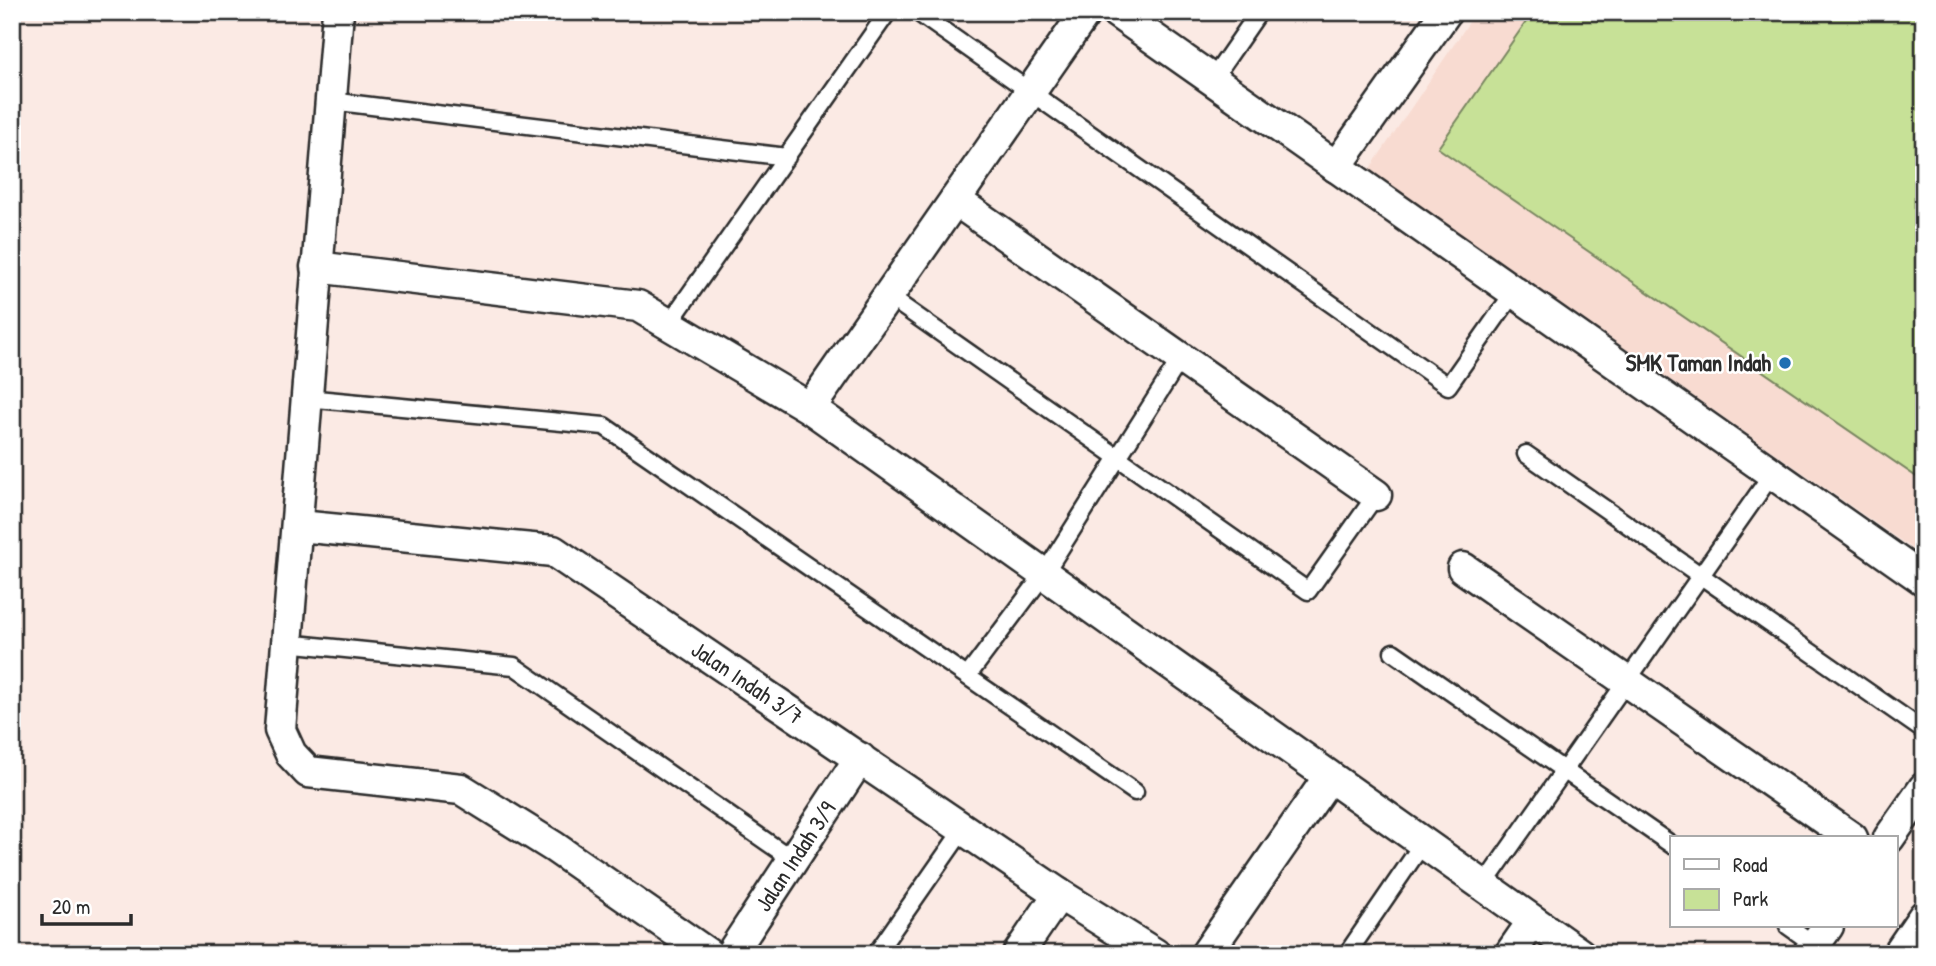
<svg xmlns="http://www.w3.org/2000/svg" width="1936" height="966" viewBox="0 0 1936 966" font-family="'Patrick Hand',sans-serif">
  <style>
    .built { fill: #f8dbd1 }
    .green { fill: #c7e197; stroke: #798661; stroke-width: 2 }
    .lines { fill: none; stroke-linecap: round; stroke-linejoin: round }
    .service-casing { stroke: #2b2b2b; stroke-width: 21 }
    .minor-casing { stroke: #2b2b2b; stroke-width: 35 }
    .service { stroke: #fff; stroke-width: 16 }
    .minor { stroke: #fff; stroke-width: 30 }
    .poi-dot { fill: #1f6fb2; stroke: #fff; stroke-width: 2.5 }
    .labels { text-anchor: middle; stroke-width: 5; stroke-linejoin: round; paint-order: stroke }
    .poi-label { font-size: 23px; font-weight: bold; fill: #2b2b2b; stroke: #fff; text-anchor: end }
    .street-label { font-size: 23px; fill: #2b2b2b; stroke: #fff }
  </style>
  <rect width="100%" height="100%" fill="#fbeae4"/>
  <filter id="ink" filterUnits="userSpaceOnUse"><feTurbulence type="fractalNoise" baseFrequency=".0143" numOctaves="2"/><feDisplacementMap in="SourceGraphic" scale="14" xChannelSelector="R" yChannelSelector="G"/><feConvolveMatrix kernelMatrix="1 2 1 2 8 2 1 2 1" color-interpolation-filters="sRGB"/></filter>
  <g filter="url(#ink)">
    <path class="built" d="M1476,12H1924V557L1369,170Z"/>
    <path class="green" d="M1533,12H1924V482L1438,148Z"/>
    <g class="lines">
      <defs>
        <path id="service" d="M917,12L1448,386L1514,292
          M1212,80L1259,12
          M331,101L787,157
          M888,296L1308,591L1376,495
          M668,325L888,12
          M306,398L604,426L1135,792
          M1526,454L1924,731
          M286,643L514,666L793,860
          M1393,652L1672,845
          M969,674L1044,574L1181,358
          M1483,886L1772,474
          M1788,926L1815,945
          M876,954L964,828
          M1347,954L1423,843"/>
        <g id="minor">
          <path d="M338,12L280,730L291,754L308,772L461,789L554,847L708,954"/>
          <path d="M1116,12L1924,580"/>
          <path d="M1336,167L1446,12"/>
          <path d="M955,200L1376,495"/>
          <path d="M316,267L638,306L810,408L1086,12"/>
          <path d="M810,408L1580,954"/>
          <path id="s1" d="M299,526L553,551L1059,894L1155,954"/>
          <path d="M1463,568L1852,838"/>
          <path d="M1889,838L1924,788"/>
          <path id="s2" d="M731,954L860,758"/>
          <path d="M1018,954L1059,894"/>
          <path d="M1206,954L1329,777"/>
          <path d="M1510,954L1533,921"/>
          <path d="M1808,954L1828,926"/>
          <path d="M1898,954L1924,916"/>
        </g>
      </defs>
      <use href="#service" class="service-casing"/>
      <use href="#minor" class="minor-casing"/>
      <use href="#service" class="service"/>
      <use href="#minor" class="minor"/>
    </g>
  </g>
  <circle class="poi-dot" cx="1785" cy="363" r="7"/>
  <g class="labels">
    <g class="poi-label">
      <text x="1771" y="371">SMK Taman Indah</text>
    </g>
    <g class="street-label">
      <text dy="8" stroke="none"><textPath href="#s1" startOffset="490">Jalan Indah 3/7</textPath></text>
      <text dy="8" stroke="none"><textPath href="#s2" startOffset="117">Jalan Indah 3/9</textPath></text>
    </g>
  </g>
  <rect width="1936" height="966" fill="none" stroke="#fff" stroke-width="42"/>
  <rect x="21" y="21" width="1894" height="924" fill="none" stroke="#2b2b2b" stroke-width="2.5" filter="url(#ink)"/>
  <rect x="1670" y="836" width="228" height="91" fill="#ffffff" stroke="#aaaaaa" stroke-width="2"/>
  <rect x="1684" y="859" width="35" height="10" fill="#ffffff" stroke="#aaaaaa" stroke-width="2"/>
  <text x="1733" y="872" font-size="21" fill="#2b2b2b">Road</text>
  <rect x="1684" y="889" width="35" height="21" fill="#c7e197" stroke="#aaaaaa" stroke-width="2"/>
  <text x="1733" y="906" font-size="21" fill="#2b2b2b">Park</text>
  <path d="M42 914v10h89v-10" fill="none" stroke="#2b2b2b" stroke-width="3.5"/>
  <text x="52" y="914" font-size="21" fill="#2b2b2b" stroke="#ffffff" stroke-width="5" paint-order="stroke">20 m</text>
</svg>
